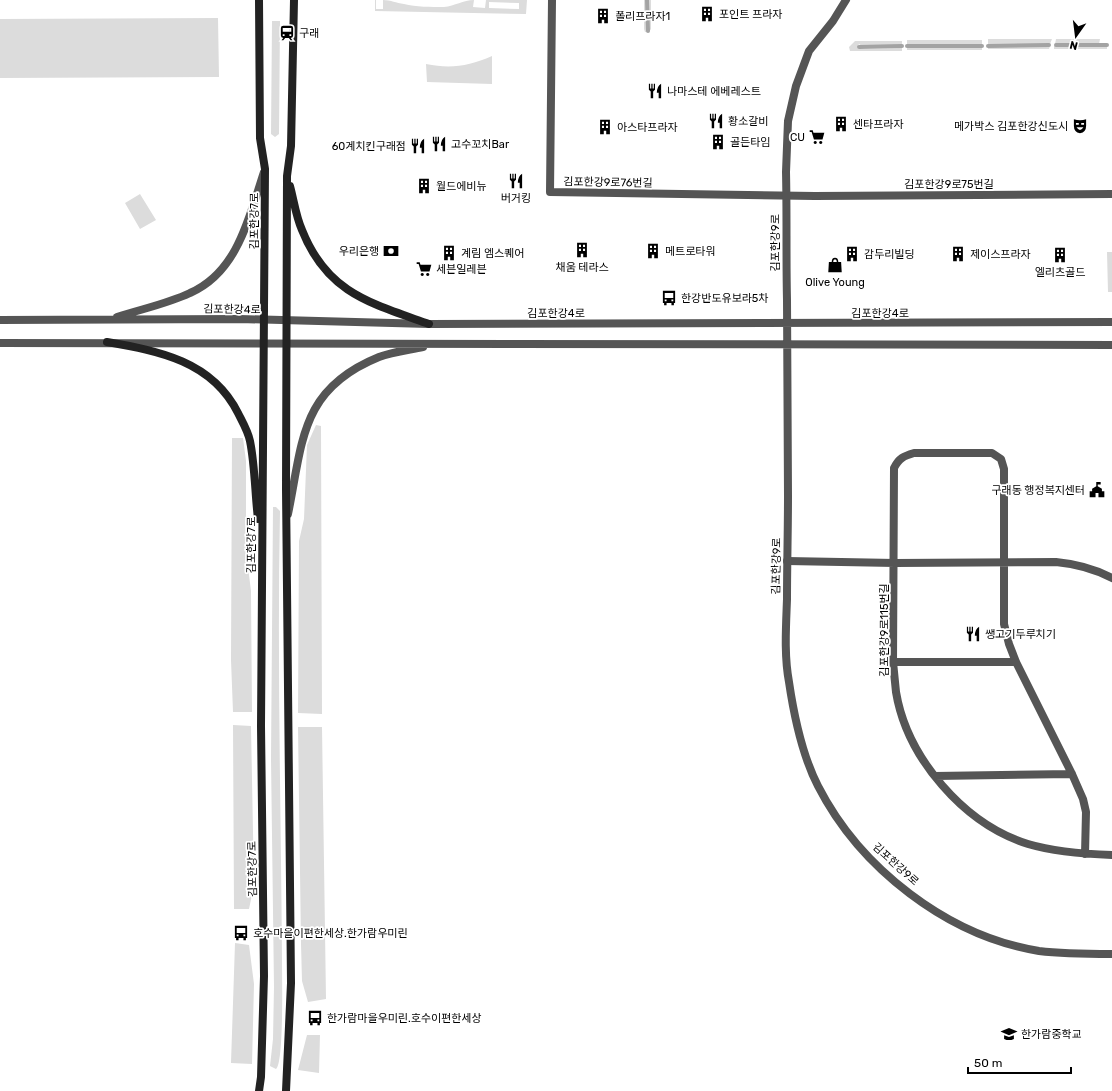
<svg xmlns="http://www.w3.org/2000/svg" width="1112" height="1091" viewBox="0 0 1112 1091" font-family="Rubik,'Noto Sans KR',sans-serif">
  <style>
    .green { fill: #dcdcdc; fill-rule: evenodd }
    .lines { fill: none; stroke-linecap: round; stroke-linejoin: round }
    .stream { stroke: #a3a3a3; stroke-width: 4 }
    .minor { stroke: #555; stroke-width: 8 }
    .tertiary { stroke: #555; stroke-width: 8 }
    .secondary { stroke: #222; stroke-width: 8 }
    .labels { text-anchor: middle; stroke-width: 3.5; stroke-linejoin: round; paint-order: stroke }
    .poi-label { font-size: 11px; fill: #000; stroke: #fff; text-anchor: start }
    .street-label { font-size: 11px; fill: #000; stroke: #fff }
  </style>
  <rect width="100%" height="100%" fill="#fff"/>
  <path class="green" d="M375,0H376V9H383V0C391,0 396,3 404,4C416,7 431,7 444,7C455,6 463,0 474,0L473,7L485,8L486,0H527L526,14L375,11ZM489,2L519,3V9L489,8Z
    M644,0H651V29L649,32H645L644,29Z
    M218,18L219,77L0,78V19Z
    M272,21H280L279,134L275,137L271,134Z
    M988,39H1052L1050,44H988Z
    M1056,39H1100L1099,44H1055Z
    M907,40H982V44L907,45Z
    M855,41H902V45L862,46L859,44L857,48L859,49L902,48V51H850L849,47Z
    M988,46H1050L1049,49H988Z
    M1054,46H1107V49H1054Z
    M907,47H982V50H907Z
    M492,56V84L427,82L426,64C451,69 469,66 492,56Z
    M140,194L156,220L140,229L125,203Z
    M1107,252H1112V292H1108Z
    M316,425L321,426L322,714L298,713L299,541L304,519L307,445Z
    M232,438H243L246,461V551L251,591L252,712H233L231,660Z
    M273,507H276L280,511C277,660 281,810 282,959C282,974 284,1064 276,1069L270,1066L273,1039L274,987L271,759Z
    M233,725L251,726L254,885L249,909H234Z
    M298,727H322L326,999L308,1002L302,981L301,944Z
    M235,943L249,945L254,984L252,1064L231,1063Z
    M307,1035H320L319,1073L298,1070Z"/>
  <g class="lines">
    <path class="stream" d="M647,0L648,31
      M1056,45H1107
      M907,46H982
      M988,46L1049,45
      M859,47L902,46"/>
    <path class="minor" d="M552,0L550,192L815,196L1112,194
      M787,561L895,563L1056,562C1077,564 1093,568 1112,578
      M893,662H1016
      M935,776L1072,774
      M1085,854L1086,812L1083,799L1072,774L1016,662L1009,644L1004,624V469L1001,459L992,453H914C904,456 899,458 894,468L893,662C894,672 895,682 896,692C907,758 964,824 1028,844C1055,852 1083,854 1112,855"/>
    <path class="tertiary" d="M846,0L833,21L809,51L796,86L788,121L786,172C787,215 786,257 787,300C787,365 788,431 788,496C788,530 787,565 787,599C786,627 784,655 789,682C794,716 802,755 818,786C860,868 947,936 1039,951C1063,954 1088,954 1112,954
      M117,317C141,309 167,304 190,293C238,272 249,217 264,172
      M0,320L240,319L429,324L1112,322
      M0,343L1112,345
      M288,514C303,441 300,389 379,357C392,352 409,350 423,347"/>
    <path class="secondary" d="M259,0L260,138L265,169L261,726L264,976L261,1077L259,1091
      M290,186C294,201 296,217 302,230C327,293 370,303 429,324
      M107,342C159,351 212,361 238,413C242,421 248,431 250,441C255,466 255,494 258,519
      M286,1091L291,983L286,489L287,176L291,146L294,0"/>
  </g>
  <defs>
    <symbol id="building-bare" viewBox="-9 -9 18 18"><path d="M-4-6H4V6H1V3H-1V6H-4ZM-2.5-4.3h1.7v1.8h-1.7ZM.8-4.3h1.7v1.8H.8ZM-2.5-1h1.7V.8h-1.7ZM.8-1h1.7V.8H.8Z" fill="#000" stroke="#fff" stroke-width="2.5" paint-order="stroke"/></symbol>
    <symbol id="station-bare" viewBox="-9 -9 18 18"><path d="M-3-6H3Q5-6 5-4V2Q5 4 3 4L4.5 6H3L1.5 4h-3L-3 6H-4.5L-3 4Q-5 4-5 2V-4Q-5-6-3-6ZM-3.5-4v3h7v-3ZM-3.5 1v1.5H-2V1ZM2 1v1.5H3.5V1Z" fill="#000" stroke="#fff" stroke-width="2.5" paint-order="stroke"/></symbol>
    <symbol id="restaurant-bare" viewBox="-9 -9 18 18"><path d="M-5-6h1v4h1v-4h1v4h1v-4h1v5L-1.5 .5V6h-2V.5L-5-1ZM5-6V6H3V1.5H1.5Q1.5-4 5-6Z" fill="#000" stroke="#fff" stroke-width="2.5" paint-order="stroke"/></symbol>
    <symbol id="theatre-bare" viewBox="-9 -9 18 18"><path d="M-5-5.5Q0-4 5-5.5V0Q5 5 0 6Q-5 5-5 0ZM-3.3-2.5H-1v1.5H-3.3ZM1-2.5H3.3v1.5H1ZM-2.8 1Q0 5.5 2.8 1Z" fill="#000" stroke="#fff" stroke-width="2.5" paint-order="stroke"/></symbol>
    <symbol id="supermarket-bare" viewBox="-9 -9 18 18"><path d="M-6-5.5h2.5l.6 2H6L4.5 2H-2.5L-4.4-4H-6ZM-1.5 3.2a1.3 1.3 0 1 0 .1 0ZM3 3.2a1.3 1.3 0 1 0 .1 0Z" fill="#000" stroke="#fff" stroke-width="2.5" paint-order="stroke"/></symbol>
    <symbol id="bank-bare" viewBox="-9 -9 18 18"><path d="M-6-4H6V4H-6ZM0-2.3a2.3 2.3 0 1 0 0 4.6a2.3 2.3 0 1 0 0-4.6Z" fill="#000" stroke="#fff" stroke-width="2.5" paint-order="stroke"/></symbol>
    <symbol id="shop-bare" viewBox="-9 -9 18 18"><path d="M-5-2.5h2.3a2.7 3.5 0 0 1 5.4 0H5L5.5 6h-11ZM-1.5-2.5h3a1.5 2.3 0 0 0-3 0Z" fill="#000" stroke="#fff" stroke-width="2.5" paint-order="stroke"/></symbol>
    <symbol id="bus-bare" viewBox="-9 -9 18 18"><path d="M-5-6H5V4H4V6H2V4H-2V6H-4V4H-5ZM-3.5-4V0h7V-4ZM-3.5 1.2v1.5H-2V1.2ZM2 1.2v1.5H3.5V1.2Z" fill="#000" stroke="#fff" stroke-width="2.5" paint-order="stroke"/></symbol>
    <symbol id="civic-bare" viewBox="-9 -9 18 18"><path d="M-.6-6.5H3V-4.5H.6V-3L4-1V1h2V6H-6V1h2V-1L-.6-3ZM-1.2 2.5V6h2.4V2.5Z" fill="#000" stroke="#fff" stroke-width="2.5" paint-order="stroke"/></symbol>
    <symbol id="school-bare" viewBox="-9 -9 18 18"><path d="M0-5L7-2L0 1L-7-2ZM-4 1L0 2.5L4 1V4Q0 6-4 4Z" fill="#000" stroke="#fff" stroke-width="2.5" paint-order="stroke"/></symbol>
  </defs>
  <g fill-rule="evenodd">
    <use href="#building-bare" x="696" y="3" width="22" height="22"/>
    <use href="#building-bare" x="592" y="5" width="22" height="22"/>
    <use href="#station-bare" x="276" y="22" width="22" height="22"/>
    <use href="#restaurant-bare" x="644" y="80" width="22" height="22"/>
    <use href="#restaurant-bare" x="705" y="110" width="22" height="22"/>
    <use href="#building-bare" x="830" y="113" width="22" height="22"/>
    <use href="#theatre-bare" x="1069" y="115" width="22" height="22"/>
    <use href="#building-bare" x="594" y="116" width="22" height="22"/>
    <use href="#supermarket-bare" x="806" y="126" width="22" height="22"/>
    <use href="#building-bare" x="707" y="131" width="22" height="22"/>
    <use href="#restaurant-bare" x="428" y="133" width="22" height="22"/>
    <use href="#restaurant-bare" x="407" y="135" width="22" height="22"/>
    <use href="#restaurant-bare" x="505" y="170" width="22" height="22"/>
    <use href="#building-bare" x="413" y="175" width="22" height="22"/>
    <use href="#building-bare" x="571" y="239" width="22" height="22"/>
    <use href="#bank-bare" x="380" y="240" width="22" height="22"/>
    <use href="#building-bare" x="642" y="240" width="22" height="22"/>
    <use href="#building-bare" x="438" y="242" width="22" height="22"/>
    <use href="#building-bare" x="841" y="243" width="22" height="22"/>
    <use href="#building-bare" x="947" y="243" width="22" height="22"/>
    <use href="#building-bare" x="1049" y="244" width="22" height="22"/>
    <use href="#shop-bare" x="824" y="254" width="22" height="22"/>
    <use href="#supermarket-bare" x="413" y="258" width="22" height="22"/>
    <use href="#bus-bare" x="658" y="287" width="22" height="22"/>
    <use href="#civic-bare" x="1086" y="479" width="22" height="22"/>
    <use href="#restaurant-bare" x="962" y="623" width="22" height="22"/>
    <use href="#bus-bare" x="230" y="922" width="22" height="22"/>
    <use href="#bus-bare" x="304" y="1007" width="22" height="22"/>
    <use href="#school-bare" x="998" y="1023" width="22" height="22"/>
  </g>
  <g class="labels">
    <g class="poi-label">
      <text x="719" y="18">포인트 프라자</text>
      <text x="615" y="20">폴리프라자1</text>
      <text x="299" y="37">구래</text>
      <text x="667" y="95">나마스테 에베레스트</text>
      <text x="728" y="125">황소갈비</text>
      <text x="853" y="128">센타프라자</text>
      <text x="1068" y="130" text-anchor="end">메가박스 김포한강신도시</text>
      <text x="617" y="131">아스타프라자</text>
      <text x="805" y="141" text-anchor="end">CU</text>
      <text x="730" y="146">골든타임</text>
      <text x="451" y="148">고수꼬치Bar</text>
      <text x="406" y="150" text-anchor="end">60계치킨구래점</text>
      <text x="436" y="190">월드에비뉴</text>
      <text x="516" y="202" text-anchor="middle">버거킹</text>
      <text x="379" y="255" text-anchor="end">우리은행</text>
      <text x="665" y="255">메트로타워</text>
      <text x="461" y="257">계림 엠스퀘어</text>
      <text x="864" y="258">감두리빌딩</text>
      <text x="970" y="258">제이스프라자</text>
      <text x="582" y="271" text-anchor="middle">채움 테라스</text>
      <text x="436" y="273">세븐일레븐</text>
      <text x="1060" y="276" text-anchor="middle">엘리츠골드</text>
      <text x="835" y="286" text-anchor="middle">Olive Young</text>
      <text x="681" y="302">한강반도유보라5차</text>
      <text x="1085" y="494" text-anchor="end">구래동 행정복지센터</text>
      <text x="985" y="638">쌩고기두루치기</text>
      <text x="253" y="937">호수마을이편한세상.한가람우미린</text>
      <text x="327" y="1022">한가람마을우미린.호수이편한세상</text>
      <text x="1021" y="1038">한가람중학교</text>
    </g>
    <g class="street-label">
      <text transform="translate(608 182) rotate(1)" y="4">김포한강9로76번길</text>
      <text x="949" y="188">김포한강9로75번길</text>
      <text transform="translate(254 221) rotate(-90)" y="4">김포한강7로</text>
      <text transform="translate(775 243) rotate(-90)" y="4">김포한강9로</text>
      <text transform="translate(232 309) rotate(1)" y="4">김포한강4로</text>
      <text x="556" y="317">김포한강4로</text>
      <text x="880" y="317">김포한강4로</text>
      <text transform="translate(251 545) rotate(-90)" y="4">김포한강7로</text>
      <text transform="translate(776 566) rotate(-89)" y="4">김포한강9로</text>
      <text transform="translate(884 630) rotate(-90)" y="4">김포한강9로115번길</text>
      <text transform="translate(896 864) rotate(42)" y="4">김포한강9로</text>
      <text transform="translate(252 869) rotate(-91)" y="4">김포한강7로</text>
    </g>
  </g>
  <g transform="translate(1076 36) rotate(194)" stroke="#ffffff" stroke-width="3" paint-order="stroke">
  <path d="M0-3L7 15L0 10L-7 15Z" fill="#000000"/>
  <text y="-6" font-size="11" font-weight="bold" text-anchor="middle" fill="#000000">N</text>
  </g>
  <path d="M968 1067v6h103v-6" fill="none" stroke="#000000" stroke-width="2"/>
  <text x="974" y="1067" font-size="12" fill="#000000" stroke="#ffffff" stroke-width="3" paint-order="stroke">50 m</text>
</svg>
